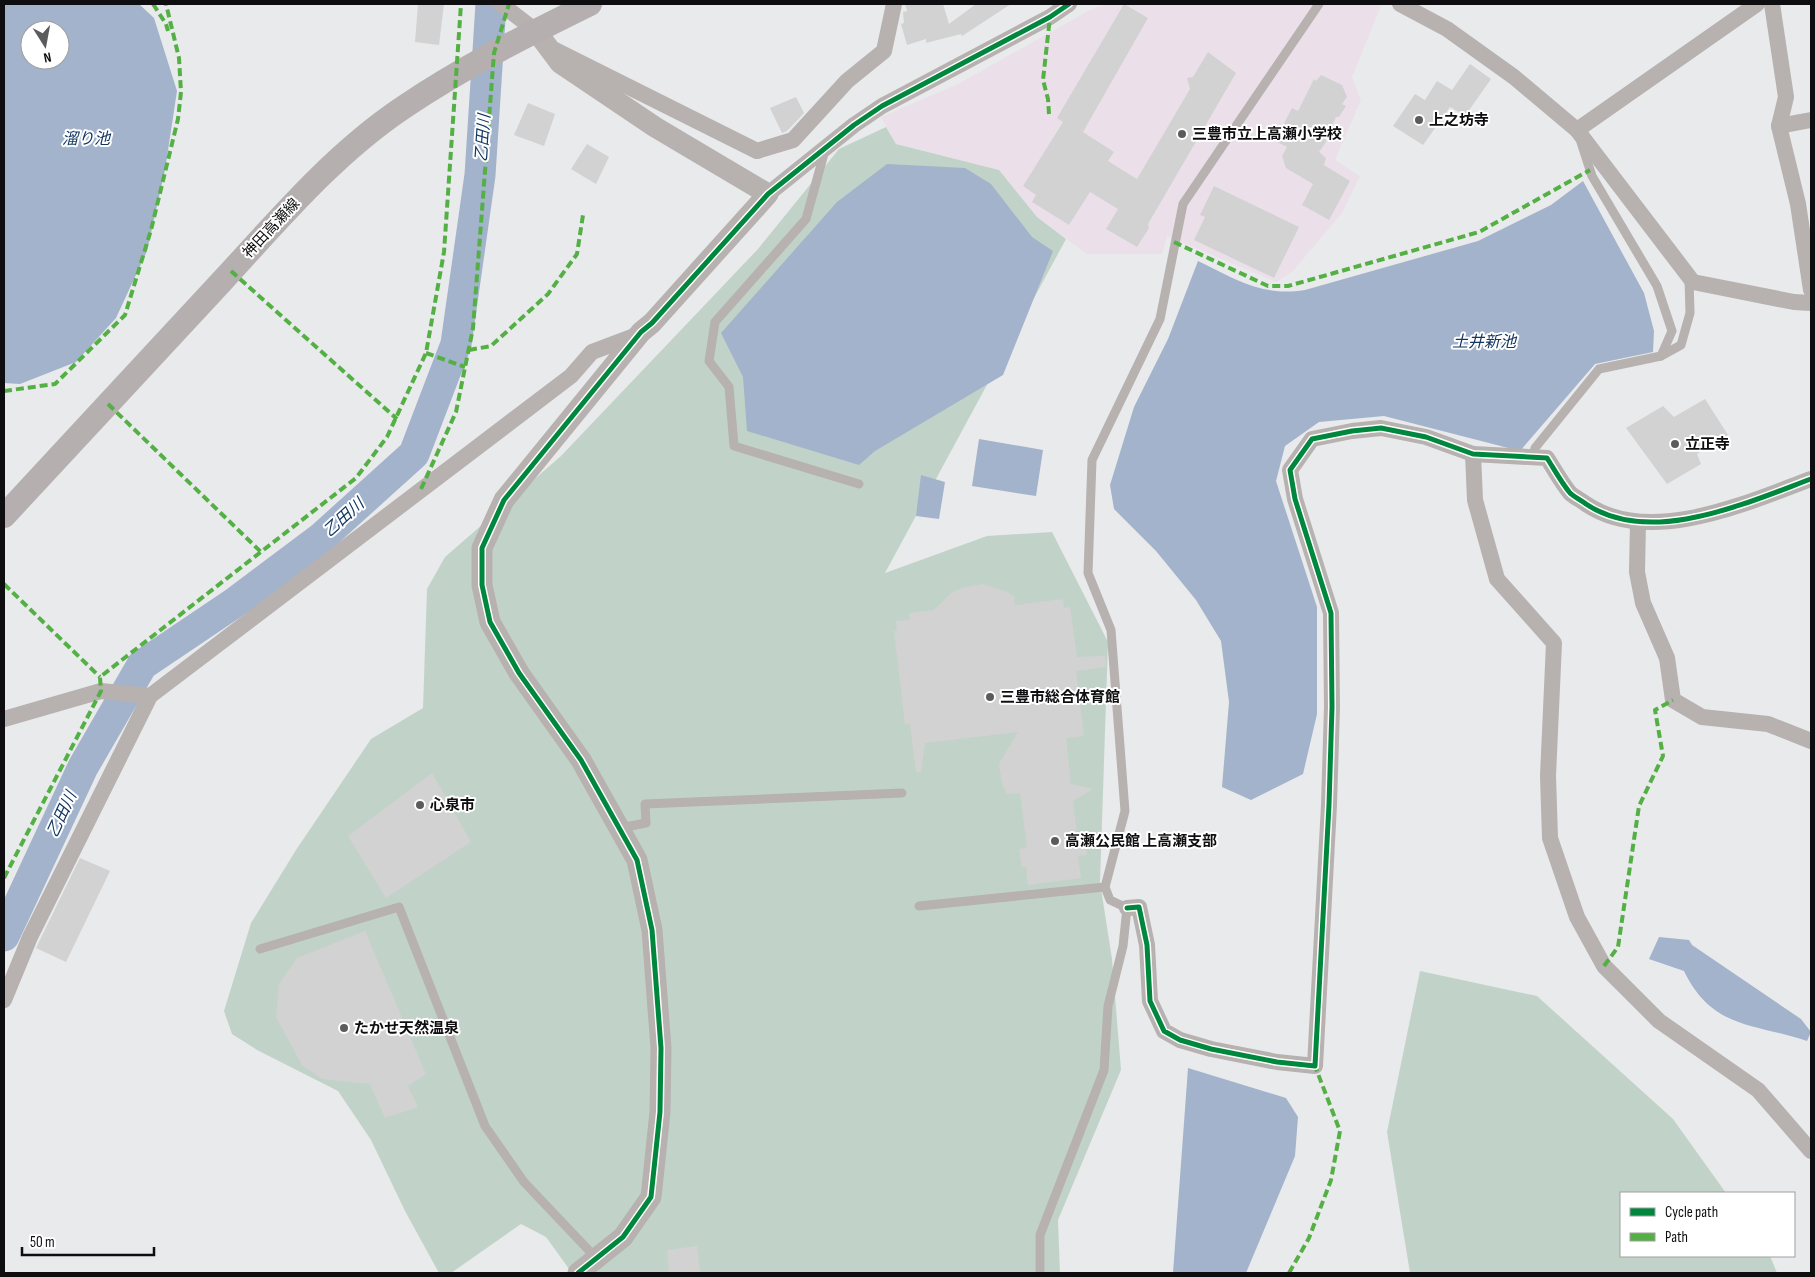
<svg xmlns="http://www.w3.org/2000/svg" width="1815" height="1277" viewBox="0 0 1815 1277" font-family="'Sofia Sans Condensed','Noto Sans JP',sans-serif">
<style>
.education{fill:#ebe0e9}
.green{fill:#c1d3c8}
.water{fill:#a2b3cb;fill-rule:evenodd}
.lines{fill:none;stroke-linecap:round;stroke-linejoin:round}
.river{stroke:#a2b3cb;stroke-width:31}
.building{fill:#d2d2d3}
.service{stroke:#b7b1b0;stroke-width:9}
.minor{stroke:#b7b1b0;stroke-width:16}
.tertiary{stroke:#b7b1b0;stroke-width:21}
.secondary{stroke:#b6afaf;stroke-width:24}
.quiet{stroke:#54b044;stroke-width:4;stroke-dasharray:8 4;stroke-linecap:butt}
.cycleway-casing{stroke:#fff;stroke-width:8}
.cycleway{stroke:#00873e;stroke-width:5}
.poi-dot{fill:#5b5b5d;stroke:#fff;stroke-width:2}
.labels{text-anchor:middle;stroke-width:4;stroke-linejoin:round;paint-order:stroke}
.poi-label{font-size:15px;font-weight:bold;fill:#0e0e10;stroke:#fff;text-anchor:start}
.street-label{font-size:15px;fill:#0e0e10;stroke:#fff}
.water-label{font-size:16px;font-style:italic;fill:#123661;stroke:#fff}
</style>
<rect width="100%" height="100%" fill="#e9eaec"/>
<polygon class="education" points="1106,4 1374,4 1381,6 1352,77 1361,100 1335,160 1360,176 1342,213 1292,272 1276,282 1167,236 1162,254 1087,254 1037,217 999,170 896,144 881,117 958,84 1090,10"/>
<g class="green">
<polygon points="886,127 896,144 999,170 1037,217 1066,239 885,573 987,536 1052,532 1108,642 1100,882 1112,959 1121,1070 1058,1220 1060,1273 572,1273 546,1237 521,1224 451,1273 439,1273 405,1211 371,1140 338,1091 257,1050 232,1034 224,1011 251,923 296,850 371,739 423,708 427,589 445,557 561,456 758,249 839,149"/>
<polygon points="1420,971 1537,996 1673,1119 1726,1193 1621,1193 1621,1256 1770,1256 1777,1273 1410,1273 1387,1132"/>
</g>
<g class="water">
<path d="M4,4H139L154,18L177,91L165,170L147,251L116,318L76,362L20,384L4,383ZM30,30H60V60H30Z"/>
<polygon points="887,164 965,168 991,184 1032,237 1053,251 1003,375 875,451 859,465 747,431 743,377 721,333 837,202"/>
<path d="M1583,181L1644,293L1654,331L1653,352L1595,364L1520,451L1384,416L1319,422L1285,446L1276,481L1317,607V714L1303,774L1251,800L1222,787L1229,702L1221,641L1196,600L1156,551L1114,509L1110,485L1134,407L1168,339L1198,261C1235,279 1262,297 1305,290L1478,241L1551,205Z"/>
<polygon points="979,439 1043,450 1036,496 972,486"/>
<polygon points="921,475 945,482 939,519 916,516"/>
<path d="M1659,937L1689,940L1692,945L1801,1019L1811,1032L1807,1041C1753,1023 1712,1029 1684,971L1649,959Z"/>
<polygon points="1188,1068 1286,1098 1298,1117 1295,1156 1246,1273 1173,1273"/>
</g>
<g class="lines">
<polyline class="river" points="4,936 83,767 142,665 237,601 321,538 414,454 456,344 480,175 491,4"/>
</g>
<g class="building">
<polygon points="418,4 444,4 439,45 415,42"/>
<polygon points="905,4 943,4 949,24 976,4 1011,4 962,36 961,34 926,43 926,39 907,45 901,24 904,23 903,12 907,11"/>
<polygon points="1124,4 1148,18 1083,132 1114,152 1108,161 1137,179 1190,89 1187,78 1193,77 1208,52 1236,73 1148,224 1149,228 1137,247 1106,229 1118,209 1090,192 1069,225 1032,202 1036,195 1023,186 1063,122 1057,118"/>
<polygon points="1470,64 1491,79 1465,116 1450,107 1423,145 1393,126 1415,94 1425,100 1437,81 1452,90"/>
<polygon points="1321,75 1342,85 1347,97 1342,104 1346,106 1339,117 1336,117 1332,126 1323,127 1326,142 1319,152 1326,158 1324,165 1350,181 1329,220 1302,205 1313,184 1286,168 1282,156 1287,147 1275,141 1292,108 1298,111 1314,79 1316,81"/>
<polygon points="796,97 804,113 787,131 782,133 770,108"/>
<polygon points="528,103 555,114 544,146 514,135"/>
<polygon points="587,144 609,157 596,184 571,169"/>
<polygon points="1214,186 1299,227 1274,278 1194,240 1205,217 1200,215"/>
<polygon points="1705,399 1728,435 1697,454 1701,464 1667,484 1626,428 1663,406 1674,417"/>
<polygon points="983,584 1007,592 1014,596 1015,605 1063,599 1064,608 1070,607 1077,657 1105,656 1106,667 1076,671 1084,736 1066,738 1071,784 1093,789 1073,801 1077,834 1084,833 1087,855 1078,856 1081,878 1028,885 1026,867 1022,867 1019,849 1027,848 1020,793 1007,794 1002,784 999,764 1018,732 925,743 921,772 916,772 910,724 905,724 894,631 897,631 896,621 910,620 909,613 934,610 952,592 962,588"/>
<polygon points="432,773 471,842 386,898 348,836"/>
<polygon points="80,858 110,871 66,962 36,948"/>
<polygon points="365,931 426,1074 408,1086 418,1107 385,1118 370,1084 322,1079 302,1065 276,1017 279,984 297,958"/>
<polygon points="697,1246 700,1273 669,1273 667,1250"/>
</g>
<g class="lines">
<g class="service">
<polyline points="825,150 806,219 715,322 709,361 729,387 734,446 859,484"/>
<polyline points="1661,356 1681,345 1690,313 1689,279"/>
<polyline points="1533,458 1535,448 1599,369 1661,356 1672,331 1657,286 1592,176 1581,142"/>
<polyline points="620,828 646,823 645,804 902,793"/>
<polyline points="919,906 1105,887"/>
<polyline points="260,949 399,907 485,1126 524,1182 596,1258"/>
<polyline points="1040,1273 1040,1235 1104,1070 1108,1006 1123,946 1127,908 1110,900 1105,887 1125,811 1111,630 1088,573 1092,460 1160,319 1183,204 1319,4"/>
</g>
<g class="minor">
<polyline points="501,4 536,31"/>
<polyline points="1400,4 1447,29 1514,77 1577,130 1693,282 1794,302 1811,303"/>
<polyline points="1772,4 1786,97 1779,126 1798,204 1811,290"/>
<polyline points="555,50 757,151 793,140 847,81 884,51 894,4"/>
<polyline points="1779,126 1811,120"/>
<polyline points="1577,130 1757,4"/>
<polyline points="768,194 854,125 882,106 1050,17 1069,4"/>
<polyline points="1473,454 1475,500 1497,579 1554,643 1548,776 1550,838 1577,917 1604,966 1659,1021 1758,1090 1811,1151"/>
<polyline points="1638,522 1637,572 1643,603 1667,658 1673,700 1702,717 1768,724 1811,741"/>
<polyline points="4,719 101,691 150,696"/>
<path d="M1127,908L1139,907L1147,945L1150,1001L1164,1031L1180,1040L1211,1049L1277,1062L1315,1066L1329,805L1332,707L1331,613L1295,499L1290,470L1312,439L1352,431L1381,428L1426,437L1473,454L1547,458C1554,469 1561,482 1570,493C1574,497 1581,500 1586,504C1650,547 1746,503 1811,479"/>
<polyline points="4,1000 30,937 150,696 571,376 592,352 637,335"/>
</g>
<polyline class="tertiary" points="536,31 560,63 655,127 768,194 652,323 641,332 504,500 482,548 482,585 490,622 519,673 581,760 637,860 652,930 661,1048 660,1112 651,1197 623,1237 578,1273"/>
<path class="secondary" d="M4,516C77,437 151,358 224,279C280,218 335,153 404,107C463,67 527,35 590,4"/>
<g class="quiet">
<polyline points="153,4 166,24 168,31"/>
<polyline points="1049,114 1048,99 1043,80 1050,17"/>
<polyline points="1174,242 1268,286 1288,286 1479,232 1590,170"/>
<polyline points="231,271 397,419"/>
<polyline points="469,350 491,346 548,294 577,254 583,215"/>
<polyline points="426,353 465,367"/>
<polyline points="4,391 55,384 125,315 151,230 178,119 181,92 179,58 166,4"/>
<polyline points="108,404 261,552"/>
<polyline points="421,489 456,412 473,328 494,53 509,4"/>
<polyline points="4,584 100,677"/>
<polyline points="4,878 101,691 100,677 356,478 387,437 426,353 444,252 461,4"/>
<polyline points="1604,966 1618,947 1639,806 1663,756 1655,710 1673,700"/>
<polyline points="1289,1273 1309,1238 1331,1180 1340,1131 1315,1066"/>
</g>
<g class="cycleway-casing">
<g id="cycleway">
<path d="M1127,908L1139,907L1147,945L1150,1001L1164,1031L1180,1040L1211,1049L1277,1062L1315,1066L1329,805L1332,707L1331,613L1295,499L1290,470L1312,439L1352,431L1381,428L1426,437L1473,454L1547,458C1554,469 1561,482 1570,493C1574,497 1581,500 1586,504C1650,547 1746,503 1811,479"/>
<polyline points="578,1273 623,1237 651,1197 660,1112 661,1048 652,930 637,860 581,760 519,673 490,622 482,585 482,548 504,500 641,332 652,323 768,194 854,125 882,106 1050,17 1069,4"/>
</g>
</g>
<use href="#cycleway" class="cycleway"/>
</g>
<g class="poi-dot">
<circle cx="1419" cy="120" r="5"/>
<circle cx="1182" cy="134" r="5"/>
<circle cx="1675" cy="444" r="5"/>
<circle cx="990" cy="697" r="5"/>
<circle cx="420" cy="805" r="5"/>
<circle cx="1055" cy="841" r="5"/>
<circle cx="344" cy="1028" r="5"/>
</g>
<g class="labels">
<g class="poi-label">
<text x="1429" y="125">上之坊寺</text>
<text x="1192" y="139">三豊市立上高瀬小学校</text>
<text x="1685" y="449">立正寺</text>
<text x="1000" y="702">三豊市総合体育館</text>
<text x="430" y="810">心泉市</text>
<text x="1065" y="846">高瀬公民館 上高瀬支部</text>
<text x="354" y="1033">たかせ天然温泉</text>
</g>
<g class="street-label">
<text transform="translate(271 228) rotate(-47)" y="5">神田高瀬線</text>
</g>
<g class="water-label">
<text x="86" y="144">溜り池</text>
<text transform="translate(482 138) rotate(-86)" y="6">乙田川</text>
<text x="1484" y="347">土井新池</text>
<text transform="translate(343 517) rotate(-42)" y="6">乙田川</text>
<text transform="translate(61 814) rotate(-65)" y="6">乙田川</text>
</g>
</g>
<rect width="1815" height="1277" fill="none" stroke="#0e0e10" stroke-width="10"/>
<rect x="1620" y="1192" width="175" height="65" fill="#ffffff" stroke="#9f9f9f"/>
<rect x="1630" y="1208" width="25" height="8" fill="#00873e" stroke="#9f9f9f"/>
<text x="1665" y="1217" font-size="15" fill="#0e0e10">Cycle path</text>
<rect x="1630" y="1233" width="25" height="8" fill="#54b044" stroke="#9f9f9f"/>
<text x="1665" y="1242" font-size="15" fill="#0e0e10">Path</text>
<g transform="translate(45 45) rotate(169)"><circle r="24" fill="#ffffff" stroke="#9f9f9f"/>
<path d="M0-4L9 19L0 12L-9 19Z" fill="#5b5b5d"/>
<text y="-8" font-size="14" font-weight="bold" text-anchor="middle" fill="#0e0e10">N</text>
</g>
<path d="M22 1247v8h132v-8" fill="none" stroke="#0e0e10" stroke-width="2.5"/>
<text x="30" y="1247" font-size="15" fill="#0e0e10" stroke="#ffffff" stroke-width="4" paint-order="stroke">50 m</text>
</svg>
